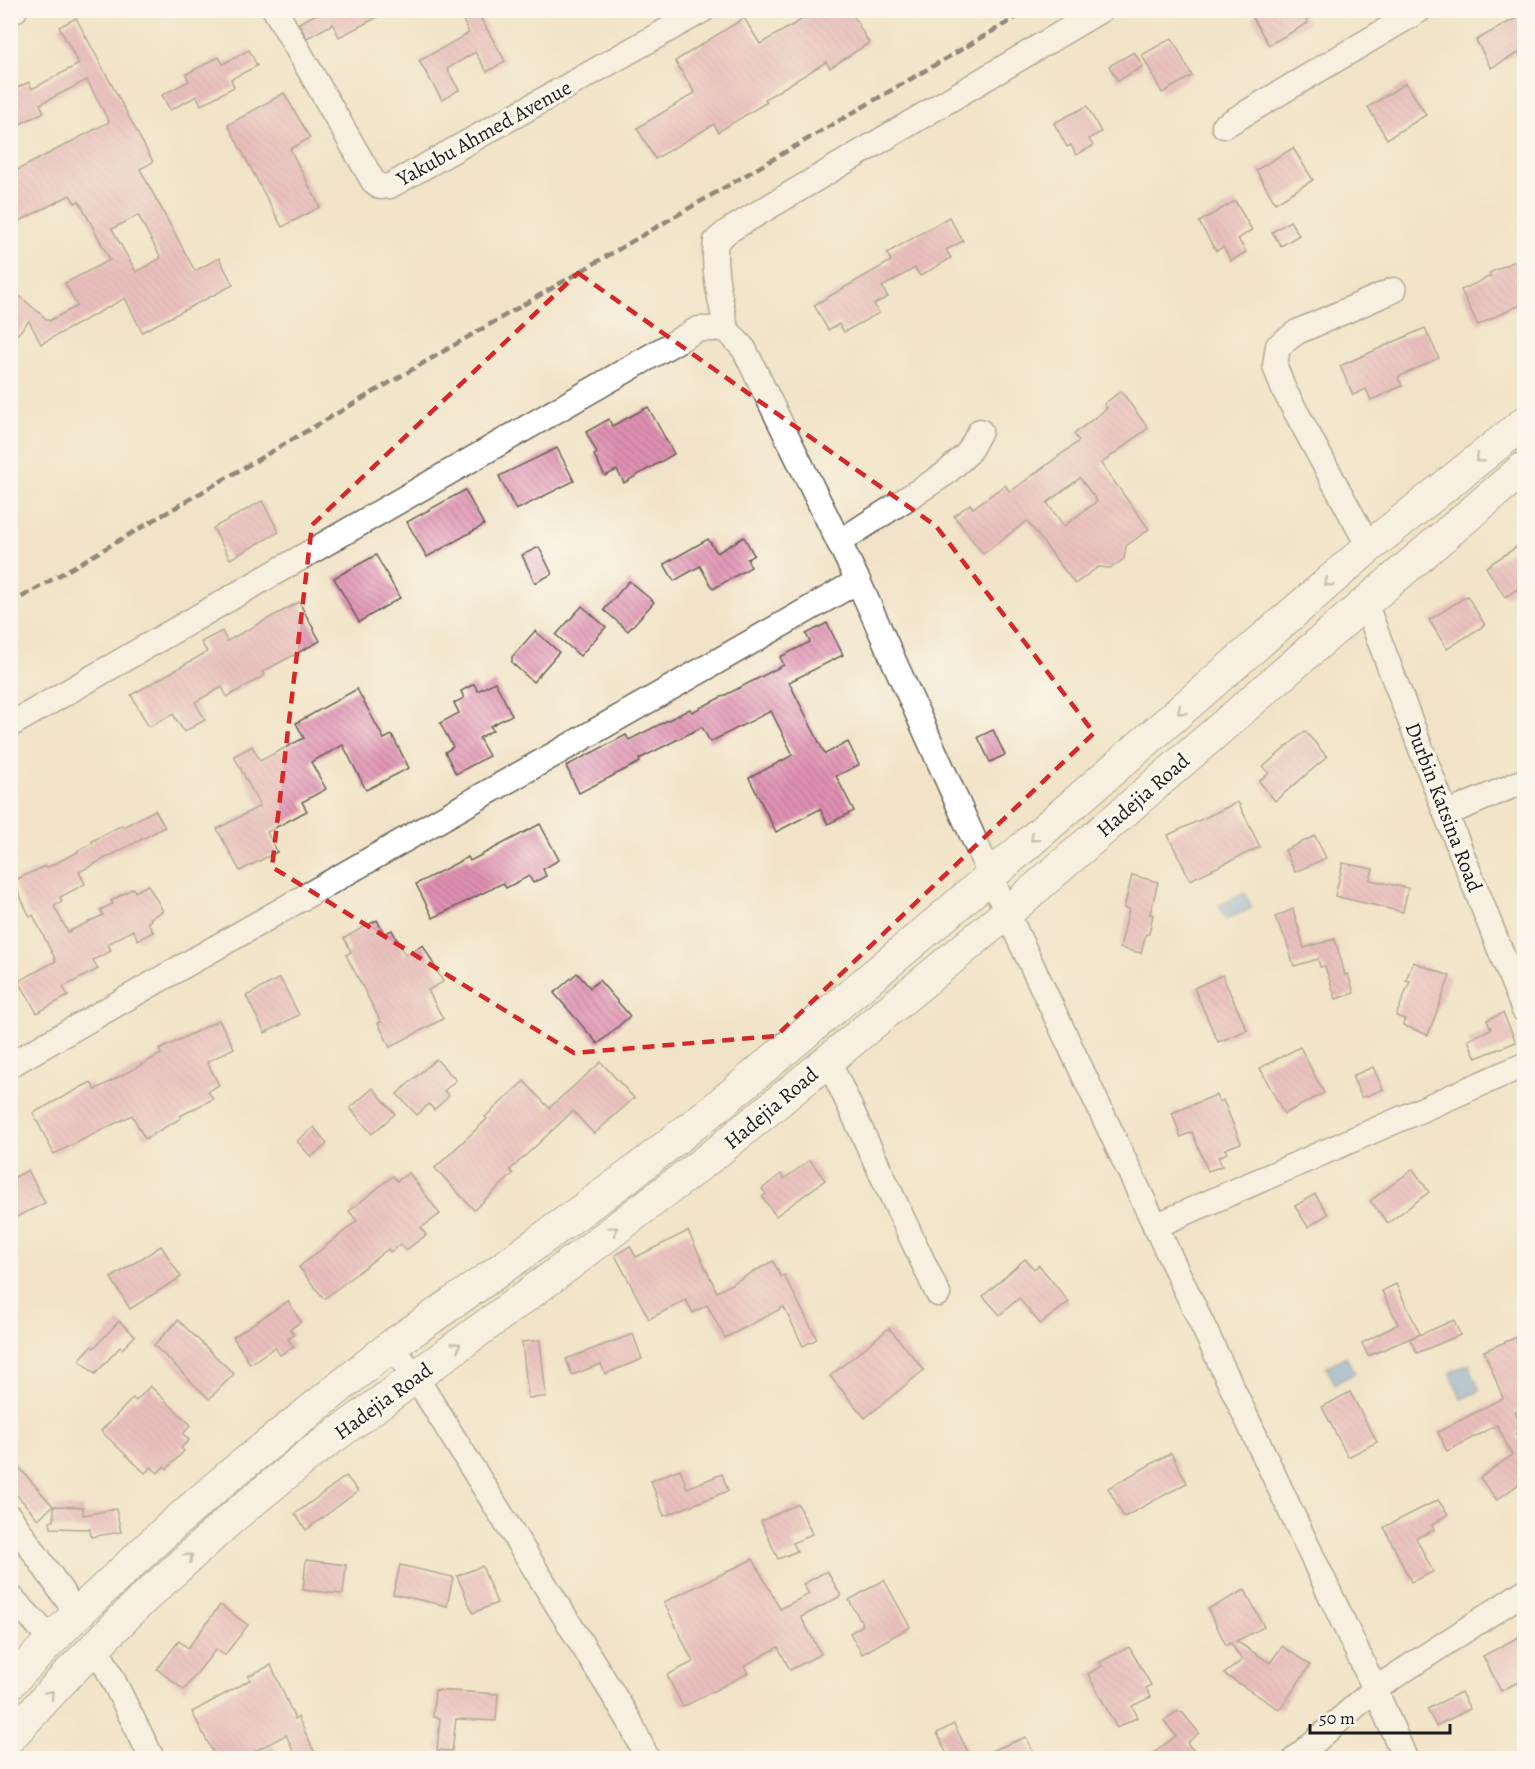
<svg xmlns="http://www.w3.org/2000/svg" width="1535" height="1769" viewBox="0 0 1535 1769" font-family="Alegreya,serif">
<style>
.water{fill:#6c9dd6;stroke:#445c79;stroke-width:1.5}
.building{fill:url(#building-back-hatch);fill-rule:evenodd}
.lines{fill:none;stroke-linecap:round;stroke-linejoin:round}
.minor-casing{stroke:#676258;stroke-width:27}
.major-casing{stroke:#676258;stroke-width:34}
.minor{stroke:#fff;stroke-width:24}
.major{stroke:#fff;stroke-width:32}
.rail{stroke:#1c1c1c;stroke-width:4.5;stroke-dasharray:9 4.5;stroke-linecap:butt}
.oneway{stroke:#999}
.marked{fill:none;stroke:#d62828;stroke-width:4.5;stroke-dasharray:12 8;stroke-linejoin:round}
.labels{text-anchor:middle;stroke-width:6;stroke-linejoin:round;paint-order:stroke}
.street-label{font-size:21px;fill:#1c1c1c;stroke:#fbf7ec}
</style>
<defs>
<pattern id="building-back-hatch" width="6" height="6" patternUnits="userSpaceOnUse" patternTransform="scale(1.5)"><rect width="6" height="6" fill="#e091b2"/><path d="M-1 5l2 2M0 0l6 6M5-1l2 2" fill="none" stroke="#b57690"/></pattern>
</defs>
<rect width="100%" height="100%" fill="#fbf7ec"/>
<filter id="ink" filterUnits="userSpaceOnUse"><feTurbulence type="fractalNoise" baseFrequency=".0167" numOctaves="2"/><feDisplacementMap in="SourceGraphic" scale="12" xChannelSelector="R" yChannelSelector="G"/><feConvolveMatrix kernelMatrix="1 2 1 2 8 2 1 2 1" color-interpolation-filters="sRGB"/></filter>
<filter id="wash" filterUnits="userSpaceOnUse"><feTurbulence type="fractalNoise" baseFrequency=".008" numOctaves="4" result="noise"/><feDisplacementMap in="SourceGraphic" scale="24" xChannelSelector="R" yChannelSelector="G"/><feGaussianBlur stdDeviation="1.35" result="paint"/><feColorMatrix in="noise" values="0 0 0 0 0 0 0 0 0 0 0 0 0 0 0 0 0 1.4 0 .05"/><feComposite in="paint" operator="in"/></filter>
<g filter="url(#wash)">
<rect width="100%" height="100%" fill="#f1e3c7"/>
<g class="water">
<polygon points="1245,893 1252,908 1226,920 1219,905"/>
<polygon points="1346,1356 1355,1373 1335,1384 1326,1367"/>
<polygon points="1469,1364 1480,1391 1461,1399 1450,1372"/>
<polygon points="272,1746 278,1756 273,1758 253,1758 252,1757"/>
</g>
<g id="blocks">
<g class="building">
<polygon points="324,10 391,10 339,37 333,24 307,38 299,23"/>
<polygon points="458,10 476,10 505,61 487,72 475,52 447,69 459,90 442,100 419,61 469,33"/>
<polygon points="818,10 850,10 869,43 830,68 826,62 765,99 767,102 718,132 714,124 655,159 637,128 695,93 675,61 744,18 760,44"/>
<polygon points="1263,10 1301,10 1308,23 1269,45 1252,17"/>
<polygon points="1520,16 1524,24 1524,50 1491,68 1476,40"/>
<path d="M76,18L153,162L140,169L195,271L219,258L233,285L142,332L125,298L41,344L29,321L10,343V288L49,321L77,306L65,283L110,260L79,201L75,203L70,195L10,226V174L109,122L87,80L40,104L44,112L10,129V91L29,82L32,89L79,64L59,27ZM138,215L161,258L136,272L112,229Z"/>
<polygon points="1172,38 1192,76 1162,93 1142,55"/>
<polygon points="249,50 257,66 231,79 234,87 201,105 197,96 170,110 162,95 189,81 186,74 219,57 223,64"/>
<polygon points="1134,52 1143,66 1118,81 1109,66"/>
<polygon points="1406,83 1426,115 1387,139 1368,107"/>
<polygon points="284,93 310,138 290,149 320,207 282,227 228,125"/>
<polygon points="1087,106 1101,132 1089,139 1093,146 1076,155 1071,145 1067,147 1054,123"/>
<polygon points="1293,148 1313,180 1275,203 1256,170"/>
<polygon points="1235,201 1252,230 1238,239 1246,252 1231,261 1223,247 1216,251 1199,222"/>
<polygon points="949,217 963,241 946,250 951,258 920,276 915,268 882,287 888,297 874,304 879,313 844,332 839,324 828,330 814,305 891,261 887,253"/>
<polygon points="1290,221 1299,235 1281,246 1272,232"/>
<polygon points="1517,260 1524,275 1524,303 1478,325 1461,290 1491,276 1489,273"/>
<polygon points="1425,328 1439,358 1398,377 1402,386 1371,400 1366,389 1353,395 1340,366"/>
<path d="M1121,391L1148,428L1101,464L1149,529L1126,546L1124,559L1111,568L1098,567L1075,584L1027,521L983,554L954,516L970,504L973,508L1005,485L1010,492L1079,441L1074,434L1107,408L1104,404ZM1080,478L1097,501L1064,526L1047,503Z"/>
<polygon points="648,407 674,454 624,483 617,470 605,476 594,455 597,453 586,432 609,419 612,426"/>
<polygon points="557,448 574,481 516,510 499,476"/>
<polygon points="465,490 484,525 427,557 407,522"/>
<polygon points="262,501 279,532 230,559 213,528"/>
<polygon points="744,537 754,555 747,559 751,567 713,589 700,566 674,581 664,564 708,539 717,553"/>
<polygon points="1524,542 1524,585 1505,597 1486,567"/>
<polygon points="539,547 552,574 535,583 522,555"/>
<polygon points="376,555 400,598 359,622 334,578"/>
<polygon points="629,581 654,602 628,631 604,610"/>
<polygon points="1467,596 1485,625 1447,649 1429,620"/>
<polygon points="299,602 320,641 262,672 265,675 227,697 222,687 195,702 205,720 184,732 173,714 149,727 131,695 207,652 201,642 222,631 227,641"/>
<polygon points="582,606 606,627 580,656 556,635"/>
<polygon points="827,623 843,655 789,682 825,754 848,742 859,765 836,776 854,811 828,824 820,809 776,832 749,778 793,755 771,711 710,742 702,727 639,759 640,762 579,793 566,766 626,735 629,740 690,709 692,712 784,665 780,657 810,642 806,634"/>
<polygon points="535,631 559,652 533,682 512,663 512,657"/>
<polygon points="495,682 512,715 490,726 493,730 479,738 489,756 456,774 445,752 453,747 440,723 459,713 454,703 464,698 461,691 474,684 478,691"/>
<polygon points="357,689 384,739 392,735 409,768 366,790 343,745 311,762 326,789 302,802 307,811 267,832 277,852 240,871 217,829 260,806 234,756 252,746 260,761 304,738 296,723"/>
<polygon points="993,730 1005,755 990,762 978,737"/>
<polygon points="1305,731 1327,757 1275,801 1259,781 1269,773 1263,767"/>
<polygon points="1238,802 1260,847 1190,880 1168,835"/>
<polygon points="155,810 165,827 79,872 85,884 60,897 62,902 54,906 68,932 103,915 100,910 113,904 111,901 133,888 135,892 148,885 163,911 150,918 151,920 148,922 153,932 138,940 133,930 108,944 111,951 93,960 98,969 63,987 68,996 37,1013 19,981 56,961 33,915 30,917 13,881 45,866 46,868 78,852 77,851 93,843 92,841 122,825 123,827"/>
<polygon points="540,824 559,860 543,869 546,876 533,883 529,876 506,888 503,883 433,918 416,884 468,857 470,861"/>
<polygon points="1315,836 1326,858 1295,872 1285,850"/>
<polygon points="1343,863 1373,869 1370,880 1408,888 1403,912 1335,896"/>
<polygon points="1132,875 1158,882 1150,914 1153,915 1149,934 1146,934 1141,953 1120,948 1129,909 1124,908"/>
<polygon points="1293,909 1304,948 1335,939 1345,975 1348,974 1354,993 1336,999 1325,966 1320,967 1318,959 1294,966 1286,940 1275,917"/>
<polygon points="377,920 384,934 392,930 405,955 423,945 443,982 428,990 443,1019 390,1047 378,1023 381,1022 346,955 351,952 344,938"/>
<polygon points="1413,962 1450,976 1428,1035 1403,1025 1405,1019 1396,1016 1410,981 1406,980"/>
<polygon points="577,973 590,988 599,980 630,1016 598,1044 554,993"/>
<polygon points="1222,975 1247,1030 1218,1042 1194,988"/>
<polygon points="280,978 299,1015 265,1033 246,996"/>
<polygon points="1503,1013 1516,1042 1476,1058 1468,1040 1491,1029 1487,1020"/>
<polygon points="219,1020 234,1048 207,1062 219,1085 208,1091 213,1099 180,1116 181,1118 145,1139 132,1115 54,1154 33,1113 91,1082 95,1090 161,1054 159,1050"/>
<polygon points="1300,1047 1324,1093 1284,1114 1260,1068"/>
<polygon points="436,1059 456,1080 444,1091 449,1096 434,1110 429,1104 417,1115 397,1094"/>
<polygon points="601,1062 634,1098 594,1134 573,1111 510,1170 513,1174 474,1210 435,1168 487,1119 485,1117 524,1081 549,1108"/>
<polygon points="1373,1067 1383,1089 1362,1098 1352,1076"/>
<polygon points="373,1088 395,1114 372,1134 350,1108"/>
<polygon points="1216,1095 1219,1102 1223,1100 1241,1143 1225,1149 1227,1153 1218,1157 1222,1166 1208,1171 1192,1132 1181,1137 1172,1113"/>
<polygon points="314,1127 327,1144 311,1157 297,1141"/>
<polygon points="810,1160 825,1180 776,1216 762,1197 766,1194 762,1189 781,1174 784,1179"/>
<polygon points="1413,1169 1429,1192 1388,1223 1370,1201"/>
<polygon points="28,1170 45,1203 10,1220 10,1180"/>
<polygon points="409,1173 440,1214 421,1228 426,1235 406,1250 401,1244 390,1252 388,1249 324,1299 299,1267 357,1221 349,1211 393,1176 397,1181"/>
<polygon points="1315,1194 1328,1214 1308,1227 1295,1206"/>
<polygon points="688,1231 717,1292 773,1261 781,1277 784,1275 817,1339 803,1346 784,1307 725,1338 707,1305 693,1313 686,1300 649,1319 615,1255 630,1246 636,1257"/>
<polygon points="161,1246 181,1277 130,1309 111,1278"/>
<polygon points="1025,1259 1034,1269 1039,1265 1069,1302 1040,1324 1019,1298 1000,1315 983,1296"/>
<polygon points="1396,1284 1420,1334 1368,1356 1362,1343 1398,1324 1382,1291"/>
<polygon points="288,1301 301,1322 290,1329 294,1335 288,1339 294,1347 280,1355 275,1347 250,1364 233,1337"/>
<polygon points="178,1320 234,1374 209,1399 154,1345"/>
<polygon points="1454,1320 1460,1335 1417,1353 1410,1339"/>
<polygon points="119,1321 135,1336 122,1349 120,1347 95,1374 79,1360 92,1346 94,1348"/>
<polygon points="889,1328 924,1370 865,1418 830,1376"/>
<polygon points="633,1334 642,1359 605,1374 601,1364 572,1375 566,1359"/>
<polygon points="1524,1334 1524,1407 1515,1412 1524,1429 1515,1434 1524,1446 1524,1480 1497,1500 1480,1478 1512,1455 1497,1425 1447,1451 1438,1432 1503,1398 1484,1351"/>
<polygon points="540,1340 546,1397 528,1398 522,1342"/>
<polygon points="150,1386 191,1425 183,1434 189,1440 181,1448 184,1451 167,1469 164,1466 158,1473 151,1467 145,1473 101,1431 133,1398 136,1401"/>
<polygon points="1350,1392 1377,1442 1348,1457 1322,1407"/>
<polygon points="1171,1453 1187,1483 1124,1517 1108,1488"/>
<polygon points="10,1457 53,1506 38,1519 10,1487"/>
<polygon points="680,1469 687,1488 722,1474 728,1491 664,1516 651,1481"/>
<polygon points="346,1476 358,1491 306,1530 295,1514"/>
<polygon points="1438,1500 1448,1514 1432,1525 1434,1530 1416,1538 1433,1572 1411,1582 1384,1527"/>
<polygon points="798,1504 812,1534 793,1543 797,1551 778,1559 761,1521"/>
<polygon points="54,1506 83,1507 83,1515 116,1509 121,1532 91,1537 90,1529 51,1528 50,1521 54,1521"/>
<polygon points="753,1559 780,1609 809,1594 803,1584 827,1571 841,1596 801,1617 821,1654 790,1670 778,1647 744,1666 748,1673 683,1707 667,1675 693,1662 664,1602"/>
<polygon points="306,1560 346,1565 343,1594 303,1590"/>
<polygon points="400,1565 453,1577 447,1606 393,1594"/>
<polygon points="482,1566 497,1603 473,1613 457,1576"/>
<polygon points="884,1580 910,1627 862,1654 850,1633 863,1625 849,1600"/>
<polygon points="1245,1590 1264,1627 1236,1641 1270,1663 1282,1646 1310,1665 1280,1710 1224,1674 1242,1660 1231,1643 1226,1645 1208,1609"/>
<polygon points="220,1605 248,1625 225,1655 216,1649 184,1690 157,1669 179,1641 188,1648"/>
<polygon points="1524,1634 1524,1679 1501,1691 1483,1656"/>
<polygon points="1129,1647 1151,1685 1146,1688 1151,1697 1132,1706 1138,1717 1117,1728 1088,1674 1102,1666 1100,1662"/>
<polygon points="271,1665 295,1719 298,1717 317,1758 297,1758 286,1735 241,1758 216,1758 192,1712 250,1680 248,1676"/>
<polygon points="435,1690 498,1694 496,1721 456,1719 452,1751 437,1750 440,1718 433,1717"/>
<polygon points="1461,1692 1470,1709 1436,1726 1427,1709"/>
<polygon points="1176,1712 1182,1712 1199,1733 1187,1743 1200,1758 1147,1758 1176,1736 1164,1721"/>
<polygon points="954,1724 971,1758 949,1758 937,1733"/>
<polygon points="1026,1737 1035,1758 974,1758"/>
</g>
</g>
</g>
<g filter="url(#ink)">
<use href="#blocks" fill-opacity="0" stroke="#676258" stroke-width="1.5"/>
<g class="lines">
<g class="minor-casing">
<g id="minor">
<polyline points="275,10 373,181 380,187 390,186 703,10"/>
<polyline points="10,13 15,10"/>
<polyline points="1224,126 1420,10"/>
<path d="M726,329C721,300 712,269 716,241L728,231L1101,10"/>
<polyline points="839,542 945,474 968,453 980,431"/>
<polyline points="1369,547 1283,388 1275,366 1278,346 1297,332 1394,290"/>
<polyline points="1365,603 1446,814 1524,1010"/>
<polyline points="10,725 698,329 726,329 744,349 858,581 1007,913 1375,1689 1405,1758"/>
<polyline points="1446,814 1524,781"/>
<polyline points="828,1060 938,1294"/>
<polyline points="10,1065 858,581"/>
<polyline points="1155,1226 1524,1065"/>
<polyline points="391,1346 415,1376 629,1720 647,1758"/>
<polyline points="10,1517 77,1614"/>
<polyline points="10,1596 52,1640"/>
<polyline points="96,1646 152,1758"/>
<polyline points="1296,1758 1375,1689 1524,1592"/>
</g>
</g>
<g class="major-casing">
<g id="major">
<polyline points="10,1683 77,1614 171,1526 230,1475 391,1346 497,1272 626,1178 719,1105 949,912 1369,547 1524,423"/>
<polyline points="10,1737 68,1674 142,1600 233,1517 310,1454 567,1266 717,1152 1007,913 1365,603 1524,468"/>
</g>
</g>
<use href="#minor" class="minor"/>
<use href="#major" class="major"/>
<polyline class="rail" points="10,604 1029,10"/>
</g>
<defs><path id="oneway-chevron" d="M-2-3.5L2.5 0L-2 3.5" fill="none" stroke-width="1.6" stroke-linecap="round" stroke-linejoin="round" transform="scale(1.5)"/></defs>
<g class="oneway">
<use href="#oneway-chevron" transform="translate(1479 459) rotate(141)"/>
<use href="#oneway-chevron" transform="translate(1328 583) rotate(139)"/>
<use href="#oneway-chevron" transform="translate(1181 711) rotate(139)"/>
<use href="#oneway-chevron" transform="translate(1034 838) rotate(139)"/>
<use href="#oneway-chevron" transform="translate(614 1230) rotate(-37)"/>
<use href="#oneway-chevron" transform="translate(457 1346) rotate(-36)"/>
<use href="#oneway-chevron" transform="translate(189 1557) rotate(-42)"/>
<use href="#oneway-chevron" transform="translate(50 1694) rotate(-47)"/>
</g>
</g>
<path d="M0 0H1535V1769H0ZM578,273L936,526L1094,733L776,1036L574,1053L272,867L312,525Z" fill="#f1e3c7" fill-opacity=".55" fill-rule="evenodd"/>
<path class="marked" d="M578,273L936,526L1094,733L776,1036L574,1053L272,867L312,525Z"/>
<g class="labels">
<g class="street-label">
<text transform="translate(484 133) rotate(-29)" y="7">Yakubu Ahmed Avenue</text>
<text transform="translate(1143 795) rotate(-41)" y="7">Hadejia Road</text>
<text transform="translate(1444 807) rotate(69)" y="7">Durbin Katsina Road</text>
<text transform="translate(771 1108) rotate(-40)" y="7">Hadejia Road</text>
<text transform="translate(383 1401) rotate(-36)" y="7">Hadejia Road</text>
</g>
</g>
<rect width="1535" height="1769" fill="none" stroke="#fbf7ec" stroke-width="36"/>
<path d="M1310 1724v9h140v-9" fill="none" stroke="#1c1c1c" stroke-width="3"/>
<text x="1319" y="1724" font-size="18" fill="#1c1c1c" stroke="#fbf7ec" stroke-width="4.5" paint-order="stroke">50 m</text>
</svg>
